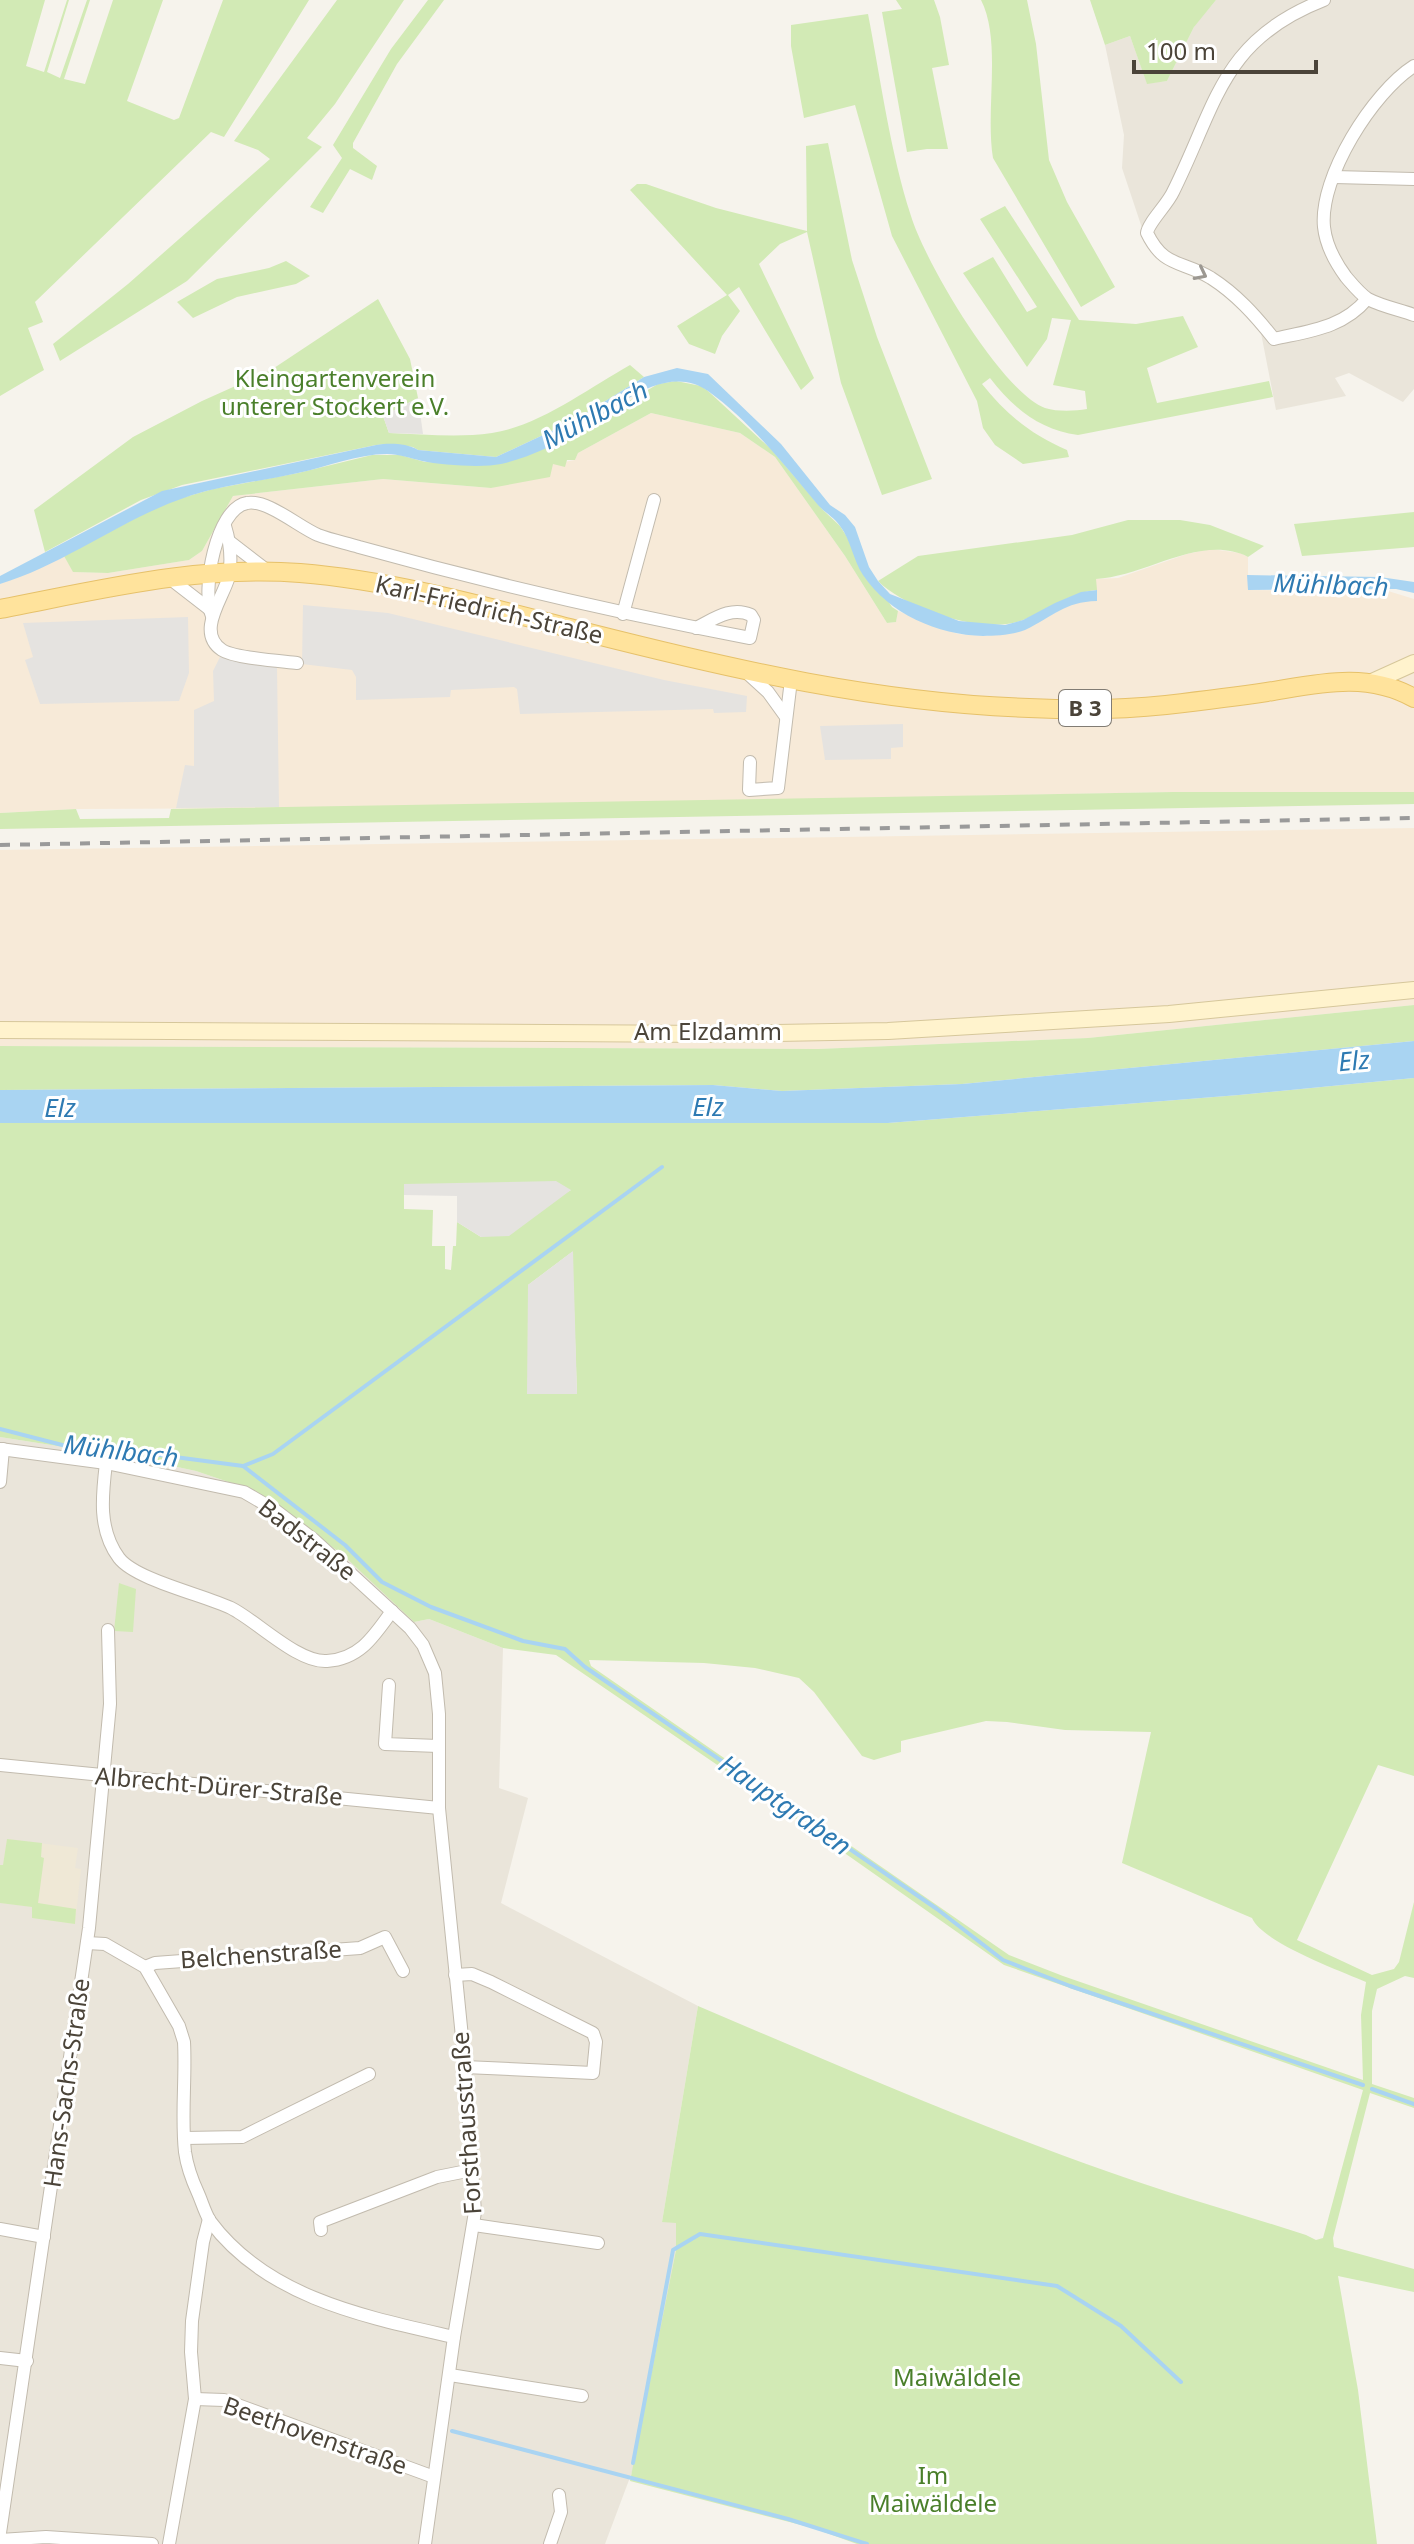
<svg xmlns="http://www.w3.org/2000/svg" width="1414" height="2544" viewBox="0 0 1414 2544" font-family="'Noto Sans',sans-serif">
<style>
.residential{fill:#eae5da}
.commercial{fill:#f7ead8}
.education{fill:#efe8d6}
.green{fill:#d2eab5;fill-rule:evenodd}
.parking{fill:#e5e3e0}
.water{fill:#a9d4f2}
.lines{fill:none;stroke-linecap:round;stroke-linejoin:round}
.stream{stroke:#a9d4f2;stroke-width:4}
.street-casing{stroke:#c2bbae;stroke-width:14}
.secondary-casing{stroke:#d6c79b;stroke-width:18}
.primary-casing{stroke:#e6c16a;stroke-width:20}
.street{stroke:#fff;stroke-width:12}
.secondary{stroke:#fff3cd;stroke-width:16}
.primary{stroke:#ffe39c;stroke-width:18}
.rail{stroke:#9a9a9a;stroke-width:4;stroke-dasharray:10 10;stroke-linecap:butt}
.oneway{stroke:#9c9892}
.labels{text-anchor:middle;stroke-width:6;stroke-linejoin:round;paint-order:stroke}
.shield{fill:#fff;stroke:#817c74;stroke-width:2}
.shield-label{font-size:22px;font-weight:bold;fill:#4b4439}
.park-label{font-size:24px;fill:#4a7f2a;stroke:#fff}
.street-label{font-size:24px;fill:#4b4439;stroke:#fff}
.water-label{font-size:26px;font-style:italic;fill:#2e7ab2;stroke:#fff}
</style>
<rect width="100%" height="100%" fill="#f6f3ec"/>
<g class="residential">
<polygon points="1216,0 1414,0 1414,389 1403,402 1349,373 1335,378 1346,396 1276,410 1260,328 1240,303 1192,274 1143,231 1122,168 1124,135 1105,45 1130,36 1147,83 1167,81 1195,25"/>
<polygon points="0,1437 140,1459 196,1471 252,1490 347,1558 414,1622 429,1619 503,1648 499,1788 528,1798 501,1903 698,2006 662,2222 676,2222 676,2250 635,2464 605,2544 0,2544"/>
</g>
<g class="commercial">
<polygon points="651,413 740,433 775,457 845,556 887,623 896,622 898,611 958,634 985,636 1022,631 1076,601 1097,600 1095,579 1118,578 1187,554 1211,549 1240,553 1248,557 1248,590 1388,591 1414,599 1414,792 1173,792 340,808 76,809 0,813 0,584 64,556 74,572 108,573 189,560 202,551 233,496 383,479 491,488 553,464 575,460 578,453"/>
<polygon points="1414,828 1414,1005 1088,1038 818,1049 0,1046 0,850"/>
</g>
<polygon class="education" points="7,1839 78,1848 75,1868 81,1869 75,1924 32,1918 32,1907 0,1903 0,1865 3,1865"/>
<g class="green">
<polygon points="0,0 45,0 26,66 44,72 67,0 69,0 47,72 60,78 87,0 90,0 64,79 85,84 113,0 163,0 127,101 174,120 179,118 223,0 309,0 224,137 211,132 35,302 43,322 28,328 44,370 0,396"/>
<polygon points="337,0 404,0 335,104 307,138 322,147 187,281 60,361 53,344 128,284 270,159 258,150 234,141"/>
<polygon points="428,0 444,0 397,64 353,143 353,148 377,166 372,180 350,169 323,213 310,207 342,158 333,145 391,49"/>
<polygon points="896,0 934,0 940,17 949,65 932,68 948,149 927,149 907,152 882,12 902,9"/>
<path d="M981,0H1027L1036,44L1049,160L1067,202L1115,287L1081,307L993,158C985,110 1002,41 981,0Z"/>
<polygon points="1090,0 1216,0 1194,27 1167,81 1147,84 1130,36 1105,45"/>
<path d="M868,14C881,81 890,151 911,216C925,262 1000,390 1045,408C1058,412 1075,411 1087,409L1085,391L1053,385L1071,320L1052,318L1047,339L1027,367L963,273L993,257L1027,312L1037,307L980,219L1005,206L1079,320L1136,324L1183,316L1198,347L1147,368L1157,403L1269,381L1273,397L1078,435C1040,430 1013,408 990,378L982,384C1006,414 1031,435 1067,450L1069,457L1023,464L995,445L983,428L977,401L892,236L855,105L804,118L791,46V25Z"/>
<polygon points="828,143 852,260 877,337 932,479 882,495 841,383 807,232 780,244 759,264 814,378 801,390 739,287 728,295 740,311 722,336 715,354 689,344 677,326 727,295 630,190 637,184 646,184 716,208 807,231 806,146"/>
<polygon points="286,261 310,276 296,284 237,297 193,318 177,302 217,279 269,268"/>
<path d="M378,299L410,359L418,398L383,416L389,433C423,434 457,438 492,433C539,426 589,388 630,365L644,377L575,420L496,457L418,450L413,447L389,444L376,445L182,485L141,500L45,552L34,510L133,437L202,401L271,370Z"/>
<polygon points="676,381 701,386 708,391 772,450 823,510 840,526 892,607 898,611 896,622 887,623 845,556 775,457 740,433 651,413 578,453 575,460 567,460 565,467 553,464 550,477 491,488 383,479 233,496 202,551 189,560 108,573 73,572 64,556 164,503 213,489 298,473 372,455 400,455 425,462 499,464 543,449 577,432 658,384"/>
<polygon points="1414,512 1414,547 1302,556 1294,524"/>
<path d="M1128,520H1180L1210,525L1264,546L1248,557C1201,533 1145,577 1096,579L1097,590C1071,592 1046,611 1023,620C984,636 906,609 878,581L918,556L1072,535Z"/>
<polygon points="1173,792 1414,792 1414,804 0,829 0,813 76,809 80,819 169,818 171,809"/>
<polygon points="1414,1005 1414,1041 962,1084 782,1091 713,1085 0,1090 0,1046 818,1049 1088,1038"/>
<path d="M1414,1078V1776L1378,1765L1297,1940L1372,1975L1394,1969L1399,1962L1414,1902V1978L1405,1976L1377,1989L1372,2011V2084L1414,2098V2108L1370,2093L1333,2238L1334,2247L1414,2269V2292L1338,2276L1358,2390L1377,2544H857L813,2528L630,2481L676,2250V2223L662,2222L698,2006C834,2064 970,2123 1109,2172C1174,2195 1241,2214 1306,2235L1316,2240L1323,2238L1363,2090L1004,1965L779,1807L556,1655L503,1648L429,1619L414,1622L342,1554L252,1490L196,1471L140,1459L0,1437V1123H888L1239,1095ZM404,1184L571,1190L481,1237L457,1222L456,1246H453L451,1270L445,1269V1246H432L433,1210L404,1209ZM572,1252L577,1394H528V1285ZM589,1660L704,1663L755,1668L799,1678L814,1692L862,1756L874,1760L901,1752V1741L986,1721L1007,1722L1065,1730L1151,1732L1122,1863L1252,1918C1263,1943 1339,1970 1366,1982L1361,2015L1363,2080L1063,1976L1009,1955L591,1666Z"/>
<polygon points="119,1583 136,1589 133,1632 114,1631"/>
<polygon points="7,1839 42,1843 41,1857 44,1858 38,1903 76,1909 75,1924 32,1918 32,1907 0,1903 0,1865 3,1865"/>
</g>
<g class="parking">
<polygon points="418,398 423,434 389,433 383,416"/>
<polygon points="303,605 388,613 664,680 747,696 746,712 714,713 713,709 520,714 517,689 514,687 451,690 450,697 356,700 356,677 352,670 302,664"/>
<polygon points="188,617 189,673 179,701 40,704 25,660 33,657 23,623"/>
<polygon points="220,657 277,667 279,807 176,808 185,765 194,766 194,710 214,701 213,671"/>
<polygon points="903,724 903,747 891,748 891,759 825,760 820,726"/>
<polygon points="556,1181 571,1190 509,1236 481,1237 457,1222 457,1196 404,1195 404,1184"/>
<polygon points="573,1251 577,1394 527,1394 528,1285"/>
</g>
<g class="water">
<path d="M677,368L708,374L781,444L830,505L845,515L855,527L869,567L878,581L890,594L959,621L1005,625L1023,620L1055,603L1081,592L1097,590V601C1064,602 1054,616 1025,630C1013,635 996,636 983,636C938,635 889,614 863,575C853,560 851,540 840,526C834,517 825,513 818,505C784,465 751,422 708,391C666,361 614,409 578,431C556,445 527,458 501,464C482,468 441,465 422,461C410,458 399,454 387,454C357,454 327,467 298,473C271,479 242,483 215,489C137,506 75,561 0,584V576L162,491L376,445C389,443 406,443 418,450L496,457L575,420L644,377Z"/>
<polygon points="1247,575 1380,577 1414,582 1414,593 1396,589 1248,590"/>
<polygon points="1414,1041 1414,1078 1239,1095 888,1123 0,1123 0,1090 713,1085 782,1091 962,1084"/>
</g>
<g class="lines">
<g class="stream">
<polyline points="0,1429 70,1447 137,1452 243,1466 345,1545 382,1582 431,1607 523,1641 565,1649 585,1667 937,1909 1003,1960 1070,1986 1363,2085"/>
<polyline points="243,1466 273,1454 662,1167"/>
<polyline points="1372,2089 1414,2104"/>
<polyline points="452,2431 788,2519 867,2544"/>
<polyline points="633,2463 673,2250 700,2234 1057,2286 1121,2326 1181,2382"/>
</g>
<g class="street-casing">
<g id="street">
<path d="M1324,0C1221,40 1217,104 1173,192C1167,205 1148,223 1147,233C1164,268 1181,260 1211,278C1236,294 1255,315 1274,339C1309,331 1343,328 1367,299"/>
<path d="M1414,66C1373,92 1319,177 1324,227C1326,246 1335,262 1346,277C1352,284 1360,294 1368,299C1381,306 1400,310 1414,315"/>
<polyline points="1334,177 1414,179"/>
<path d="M225,526C230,542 232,559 229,576C224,597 195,632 222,650C234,658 280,661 297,663"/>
<polyline points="230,542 269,572"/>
<polyline points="168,577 208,608"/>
<polyline points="623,614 654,500"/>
<path d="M212,616C201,591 216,508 247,503C267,499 299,527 318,535C331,540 346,543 359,547C488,583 618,613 750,638L754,620L751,615C731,606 714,619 696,628"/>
<polyline points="745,671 768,692 786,717"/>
<polyline points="750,762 749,790 778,788 791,680"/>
<polyline points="0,1449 106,1463 244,1492 275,1510 313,1539 410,1628 423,1645 435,1673 439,1714 439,1808 465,2067 475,2212 454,2337 425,2544"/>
<path d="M106,1463C102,1496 98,1530 119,1558C136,1580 204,1595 231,1608C257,1621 298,1663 327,1661C360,1659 374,1636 392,1611"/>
<polyline points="0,1482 3,1449"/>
<polyline points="389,1685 385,1744 438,1746"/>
<polyline points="0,1765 439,1808"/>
<path d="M87,1943L105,1944L145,1967L179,2026L184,2042C186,2078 181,2116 185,2152C187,2166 192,2180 198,2193C202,2202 205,2213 210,2221C267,2298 366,2317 454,2337"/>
<polyline points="145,1967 155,1963 360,1948 385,1937 403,1971"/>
<polyline points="455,1975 472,1974 491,1982 593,2033 596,2042 593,2073 465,2067"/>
<polyline points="185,2138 242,2137 369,2074"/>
<polyline points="474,2225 598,2243"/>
<polyline points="0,2229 44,2237"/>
<polyline points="321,2230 320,2222 325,2220 437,2177 472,2170"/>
<polyline points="0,2358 27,2361"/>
<polyline points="450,2375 582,2396"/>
<polyline points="195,2399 224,2400 434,2477"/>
<polyline points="0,2533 89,1928 110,1704 108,1630"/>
<polyline points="0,2540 46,2537 152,2544"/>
<polyline points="169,2544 195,2399 191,2352 192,2321 203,2242 209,2219"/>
<polyline points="550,2544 561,2512 559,2495"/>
</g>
</g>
<g class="secondary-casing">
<g id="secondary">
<polyline points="1372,682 1414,663"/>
<polyline points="0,1030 716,1034 888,1031 1169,1014 1414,990"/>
</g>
</g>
<g class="primary-casing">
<path id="primary" d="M0,609C99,590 198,565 300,573C398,581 494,609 589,633C735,670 879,703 1029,708C1075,710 1121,710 1166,705C1200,701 1233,697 1267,692C1317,684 1366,671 1414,698"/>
</g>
<use href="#street" class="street"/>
<use href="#secondary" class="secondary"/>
<use href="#primary" class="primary"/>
<polyline class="rail" points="0,845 1414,818"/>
</g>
<defs><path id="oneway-chevron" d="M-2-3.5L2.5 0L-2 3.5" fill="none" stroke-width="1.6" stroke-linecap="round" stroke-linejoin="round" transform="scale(2)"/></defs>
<use class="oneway" href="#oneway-chevron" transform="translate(1201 274) rotate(27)"/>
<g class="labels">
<rect class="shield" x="1059" y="690" width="52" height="36" rx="6"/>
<g class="shield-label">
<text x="1085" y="716">B 3</text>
</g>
<g class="park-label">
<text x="335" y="387">Kleingartenverein<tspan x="335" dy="28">unterer Stockert e.V.</tspan></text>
<text x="957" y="2386">Maiwäldele</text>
<text x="933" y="2484">Im<tspan x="933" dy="28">Maiwäldele</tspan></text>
</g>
<g class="street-label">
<text transform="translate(489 610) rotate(13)" y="8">Karl-Friedrich-Straße</text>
<text x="708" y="1040">Am Elzdamm</text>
<text transform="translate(307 1540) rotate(38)" y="8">Badstraße</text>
<text transform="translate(219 1787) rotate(5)" y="8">Albrecht-Dürer-Straße</text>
<text transform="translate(261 1955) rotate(-4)" y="8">Belchenstraße</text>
<text transform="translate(67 2083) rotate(-82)" y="8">Hans-Sachs-Straße</text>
<text transform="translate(467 2123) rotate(-94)" y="8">Forsthausstraße</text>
<text transform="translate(315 2436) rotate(19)" y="8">Beethovenstraße</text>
</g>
<g class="water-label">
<text transform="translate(595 415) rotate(-28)" y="9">Mühlbach</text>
<text transform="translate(1331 585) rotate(2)" y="9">Mühlbach</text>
<text transform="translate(1354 1061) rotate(-5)" y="9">Elz</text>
<text x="708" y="1116">Elz</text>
<text x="60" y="1117">Elz</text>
<text transform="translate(121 1451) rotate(7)" y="9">Mühlbach</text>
<text transform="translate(785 1805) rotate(35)" y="9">Hauptgraben</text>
</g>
</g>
<path d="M1134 60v12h182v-12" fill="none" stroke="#4b4439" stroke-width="4"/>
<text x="1146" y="60" font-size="24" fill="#4b4439" stroke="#ffffff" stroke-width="6" paint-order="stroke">100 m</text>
</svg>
